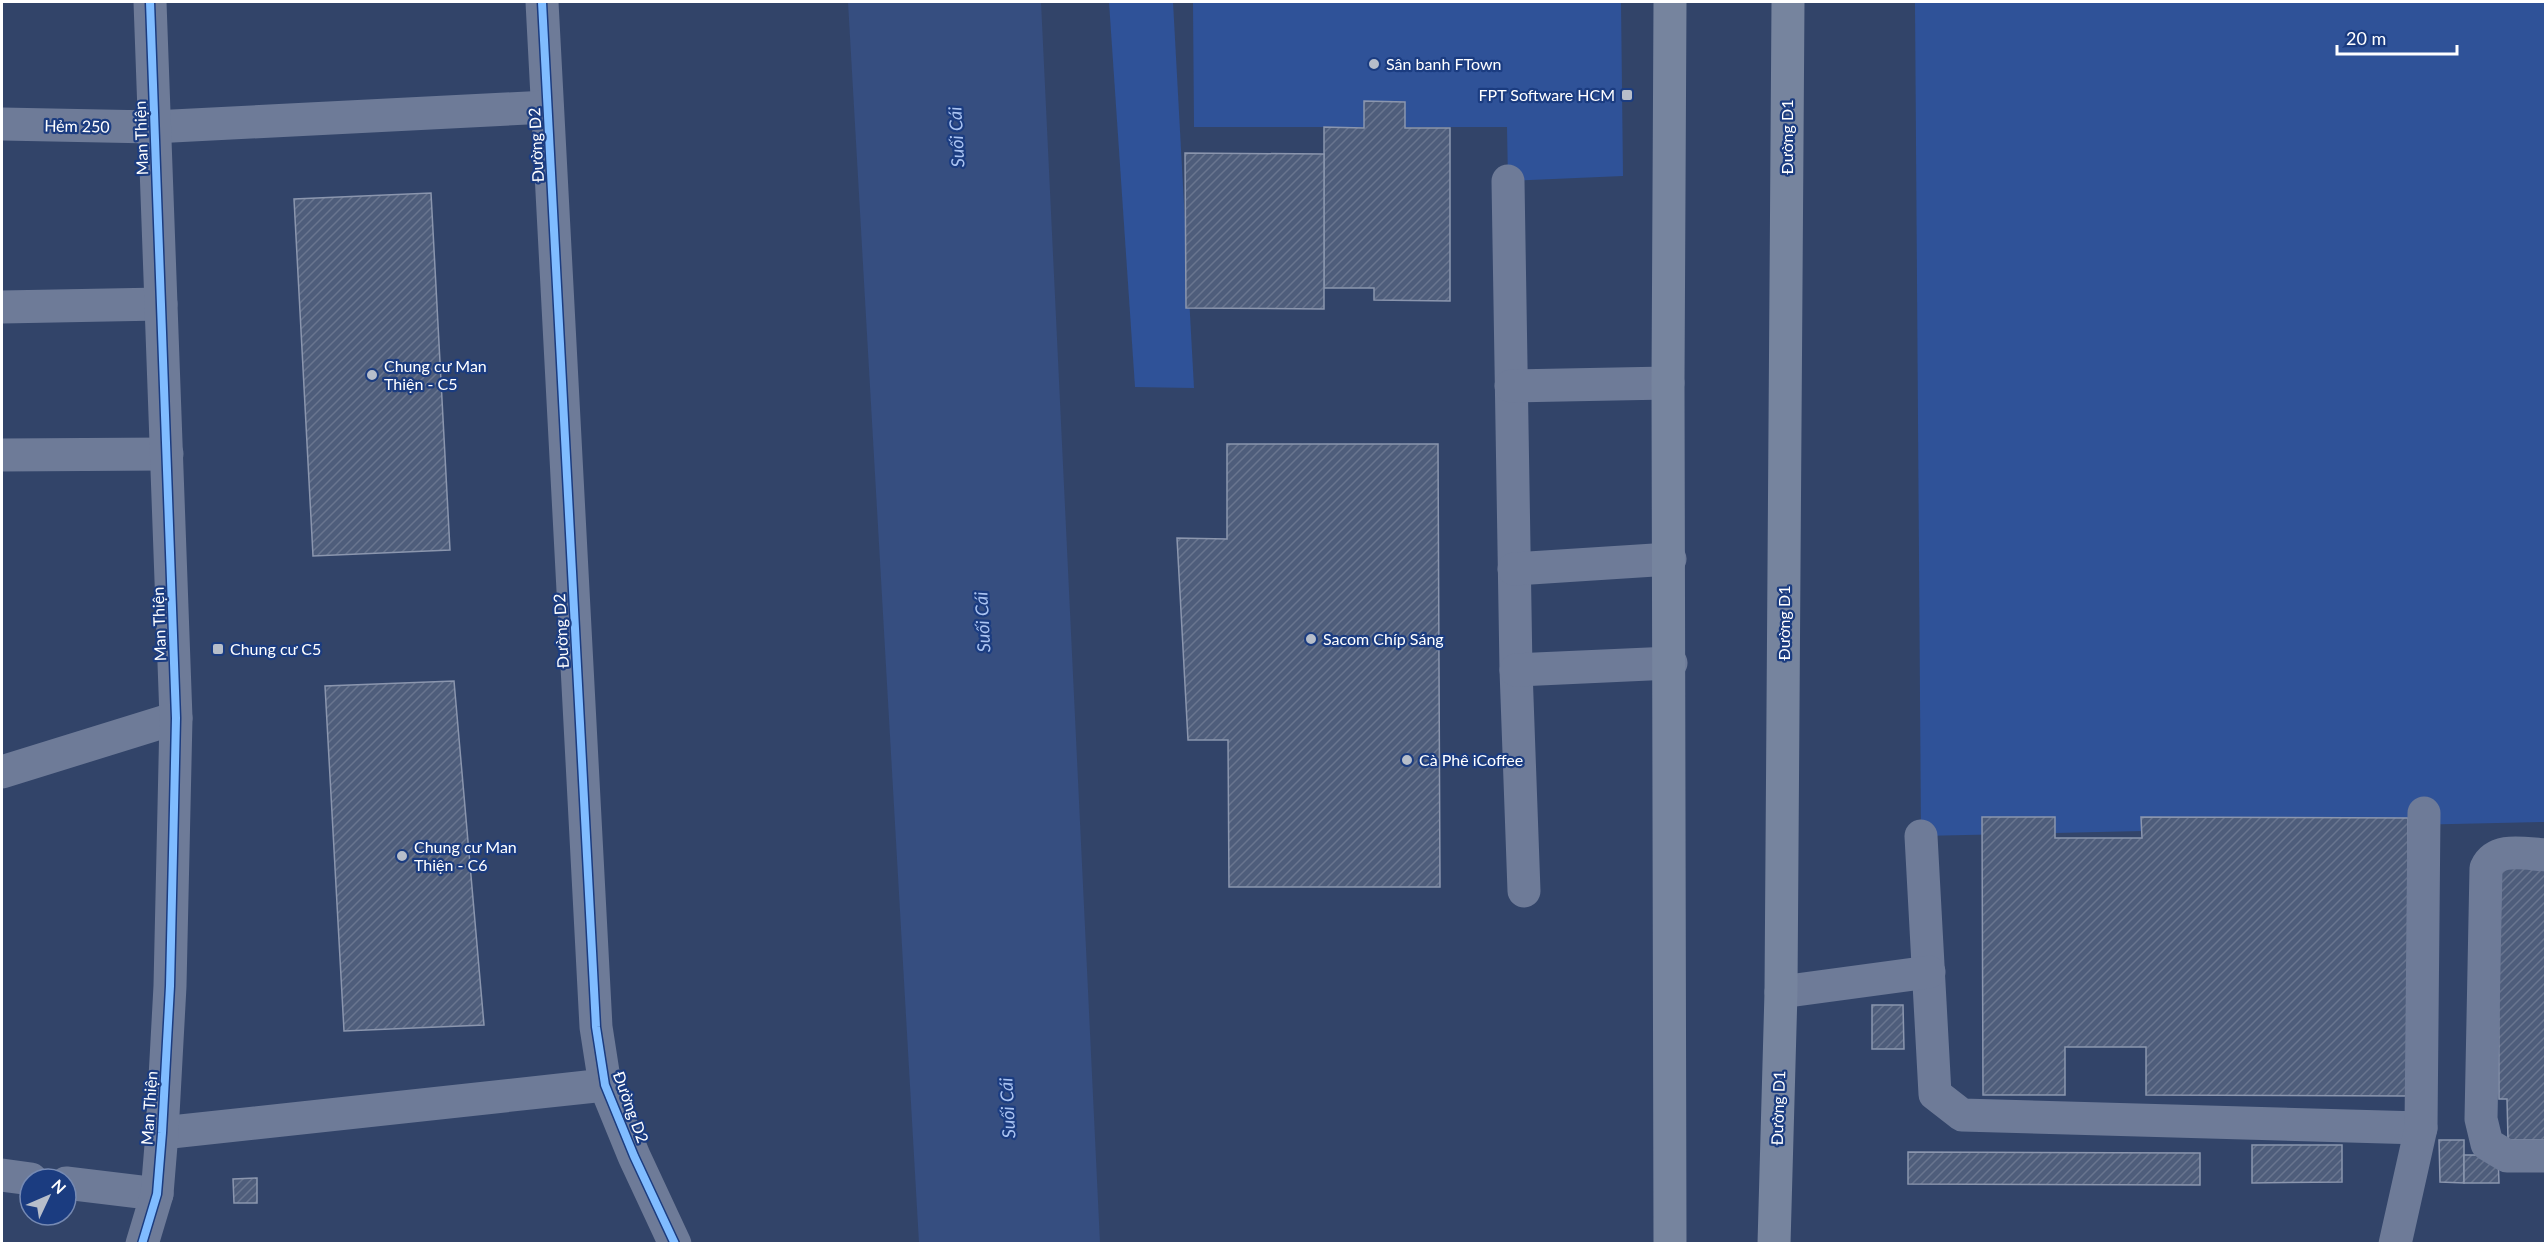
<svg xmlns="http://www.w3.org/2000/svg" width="2547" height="1245" viewBox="0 0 2547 1245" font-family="Lato,sans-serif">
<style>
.grass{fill:#2f5298}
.water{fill:#364e80}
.building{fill:url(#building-hatch);stroke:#8b96ae;stroke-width:1.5}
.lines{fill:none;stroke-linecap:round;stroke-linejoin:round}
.minor{stroke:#6e7b98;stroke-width:33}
.major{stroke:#76849e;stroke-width:33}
.cycleway-casing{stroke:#1b3c80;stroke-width:11}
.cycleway{stroke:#80bcff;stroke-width:8}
.poi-dot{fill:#b7beca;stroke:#1b3c80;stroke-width:2}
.labels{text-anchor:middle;stroke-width:4.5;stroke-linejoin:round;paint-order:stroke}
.poi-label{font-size:16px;fill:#fff;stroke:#1b3c80;text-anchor:start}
.street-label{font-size:16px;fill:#fff;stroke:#1b3c80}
.water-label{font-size:18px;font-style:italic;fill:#aac3f1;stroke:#1b3c80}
</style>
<defs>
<pattern id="building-hatch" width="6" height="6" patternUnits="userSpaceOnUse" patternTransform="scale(1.5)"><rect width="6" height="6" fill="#4e5d7b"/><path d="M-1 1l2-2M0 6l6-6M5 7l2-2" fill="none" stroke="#69758f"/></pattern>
</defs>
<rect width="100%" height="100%" fill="#324469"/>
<g class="grass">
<polygon points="1109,2 1173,2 1194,388 1135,387"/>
<polygon points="1193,2 1621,2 1623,176 1508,181 1507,127 1194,127"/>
<polygon points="1915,2 2545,2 2545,822 1921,836"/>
</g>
<polygon class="water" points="848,2 1041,2 1100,1243 919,1243"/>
<g class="building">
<polygon points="1364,101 1405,102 1405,128 1450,128 1450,301 1374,300 1374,288 1324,288 1324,127 1364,128"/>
<polygon points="1185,153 1324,154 1324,309 1186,308"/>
<polygon points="431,193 450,550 313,556 294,199"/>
<polygon points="1227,444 1438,444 1440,887 1229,887 1228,740 1188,740 1177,538 1227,539"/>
<polygon points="454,681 484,1025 344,1031 325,686"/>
<polygon points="1982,817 2055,817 2055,838 2142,838 2141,817 2408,818 2409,1096 2146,1095 2146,1047 2065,1047 2065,1095 1983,1095"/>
<polygon points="2498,864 2546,864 2546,1140 2508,1140 2507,1099 2499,1099"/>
<polygon points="1872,1005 1903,1005 1904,1049 1872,1049"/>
<polygon points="2439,1140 2464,1140 2464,1183 2440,1182"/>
<polygon points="2252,1145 2342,1145 2342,1182 2252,1183"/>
<polygon points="1908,1152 2200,1153 2200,1185 1908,1184"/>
<polygon points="2464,1155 2498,1155 2499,1183 2464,1183"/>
<polygon points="257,1178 257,1203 234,1203 233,1179"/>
</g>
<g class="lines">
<g class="minor">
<polyline points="542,2 596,1027 605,1085 634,1156 675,1244"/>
<polyline points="2,124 153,127 547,107"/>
<polyline points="1508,181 1516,670 1524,891"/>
<polyline points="2,307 161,304"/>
<polyline points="1511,386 1668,383"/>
<polyline points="2,455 167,454"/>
<polyline points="1514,569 1670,559"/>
<polyline points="1516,670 1671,663"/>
<polyline points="2,772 176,718"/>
<polyline points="1921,836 1935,1094 1962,1115 2421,1128"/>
<path d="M2546,855C2525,854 2496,846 2486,868L2481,1119L2487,1144L2507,1156H2546"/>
<polyline points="1781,992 1929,972"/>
<polyline points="162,1133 605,1085"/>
<polyline points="2,1175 31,1179"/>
<polyline points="66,1183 157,1194"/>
<polyline points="142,1244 157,1194 162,1133 170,986 176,718 150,2"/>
<polyline points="2395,1244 2421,1128 2424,813"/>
</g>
<g class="major">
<polyline points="1670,1244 1668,383 1670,2"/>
<polyline points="1774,1244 1781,992 1788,2"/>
</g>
<g class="cycleway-casing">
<g id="cycleway">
<polyline points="542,2 596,1027 605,1085 634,1156 675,1244"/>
<polyline points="142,1244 157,1194 162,1133 170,986 176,718 150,2"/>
</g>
</g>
<use href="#cycleway" class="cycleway"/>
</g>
<g class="poi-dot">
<circle cx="1374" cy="64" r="6"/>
<rect x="1621" y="89" width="12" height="12" rx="3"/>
<circle cx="372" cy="375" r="6"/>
<circle cx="1311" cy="639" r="6"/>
<rect x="212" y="643" width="12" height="12" rx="3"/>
<circle cx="1407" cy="760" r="6"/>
<circle cx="402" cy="856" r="6"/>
</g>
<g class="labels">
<g class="poi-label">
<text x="1386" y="70">Sân banh FTown</text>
<text x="1615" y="101" text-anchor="end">FPT Software HCM</text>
<text x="384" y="372">Chung cư Man<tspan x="384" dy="18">Thiện - C5</tspan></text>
<text x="1323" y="645">Sacom Chíp Sáng</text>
<text x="230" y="655">Chung cư C5</text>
<text x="1419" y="766">Cà Phê iCoffee</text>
<text x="414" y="853">Chung cư Man<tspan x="414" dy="18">Thiện - C6</tspan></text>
</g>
<g class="street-label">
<text transform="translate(77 126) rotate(1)" y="6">Hẻm 250</text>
<text transform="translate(1787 137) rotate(-90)" y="6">Đường D1</text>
<text transform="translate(141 138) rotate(-92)" y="6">Man Thiện</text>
<text transform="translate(536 145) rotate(-93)" y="6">Đường D2</text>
<text transform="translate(1784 623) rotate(-90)" y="6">Đường D1</text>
<text transform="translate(159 624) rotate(-92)" y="6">Man Thiện</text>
<text transform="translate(561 631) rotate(-93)" y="6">Đường D2</text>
<text transform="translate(631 1107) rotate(70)" y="6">Đường D2</text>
<text transform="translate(149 1108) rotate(-86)" y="6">Man Thiện</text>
<text transform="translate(1778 1108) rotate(-88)" y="6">Đường D1</text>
</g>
<g class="water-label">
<text transform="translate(957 137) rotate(-93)" y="6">Suối Cái</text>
<text transform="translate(983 622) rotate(-93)" y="6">Suối Cái</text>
<text transform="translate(1008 1108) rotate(-93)" y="6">Suối Cái</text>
</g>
</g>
<rect width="2547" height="1245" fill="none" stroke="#ffffff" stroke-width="6"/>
<g transform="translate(48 1197) rotate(46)"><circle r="28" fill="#1b3c80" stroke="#768ab3" stroke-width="1.5"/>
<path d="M0-4.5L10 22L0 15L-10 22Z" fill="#b7beca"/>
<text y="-9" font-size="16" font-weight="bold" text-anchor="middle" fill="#ffffff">N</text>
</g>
<path d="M2337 45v9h120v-9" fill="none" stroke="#ffffff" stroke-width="3"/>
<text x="2346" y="45" font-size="18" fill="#ffffff" stroke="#1b3c80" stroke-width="4.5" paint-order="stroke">20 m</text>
</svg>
